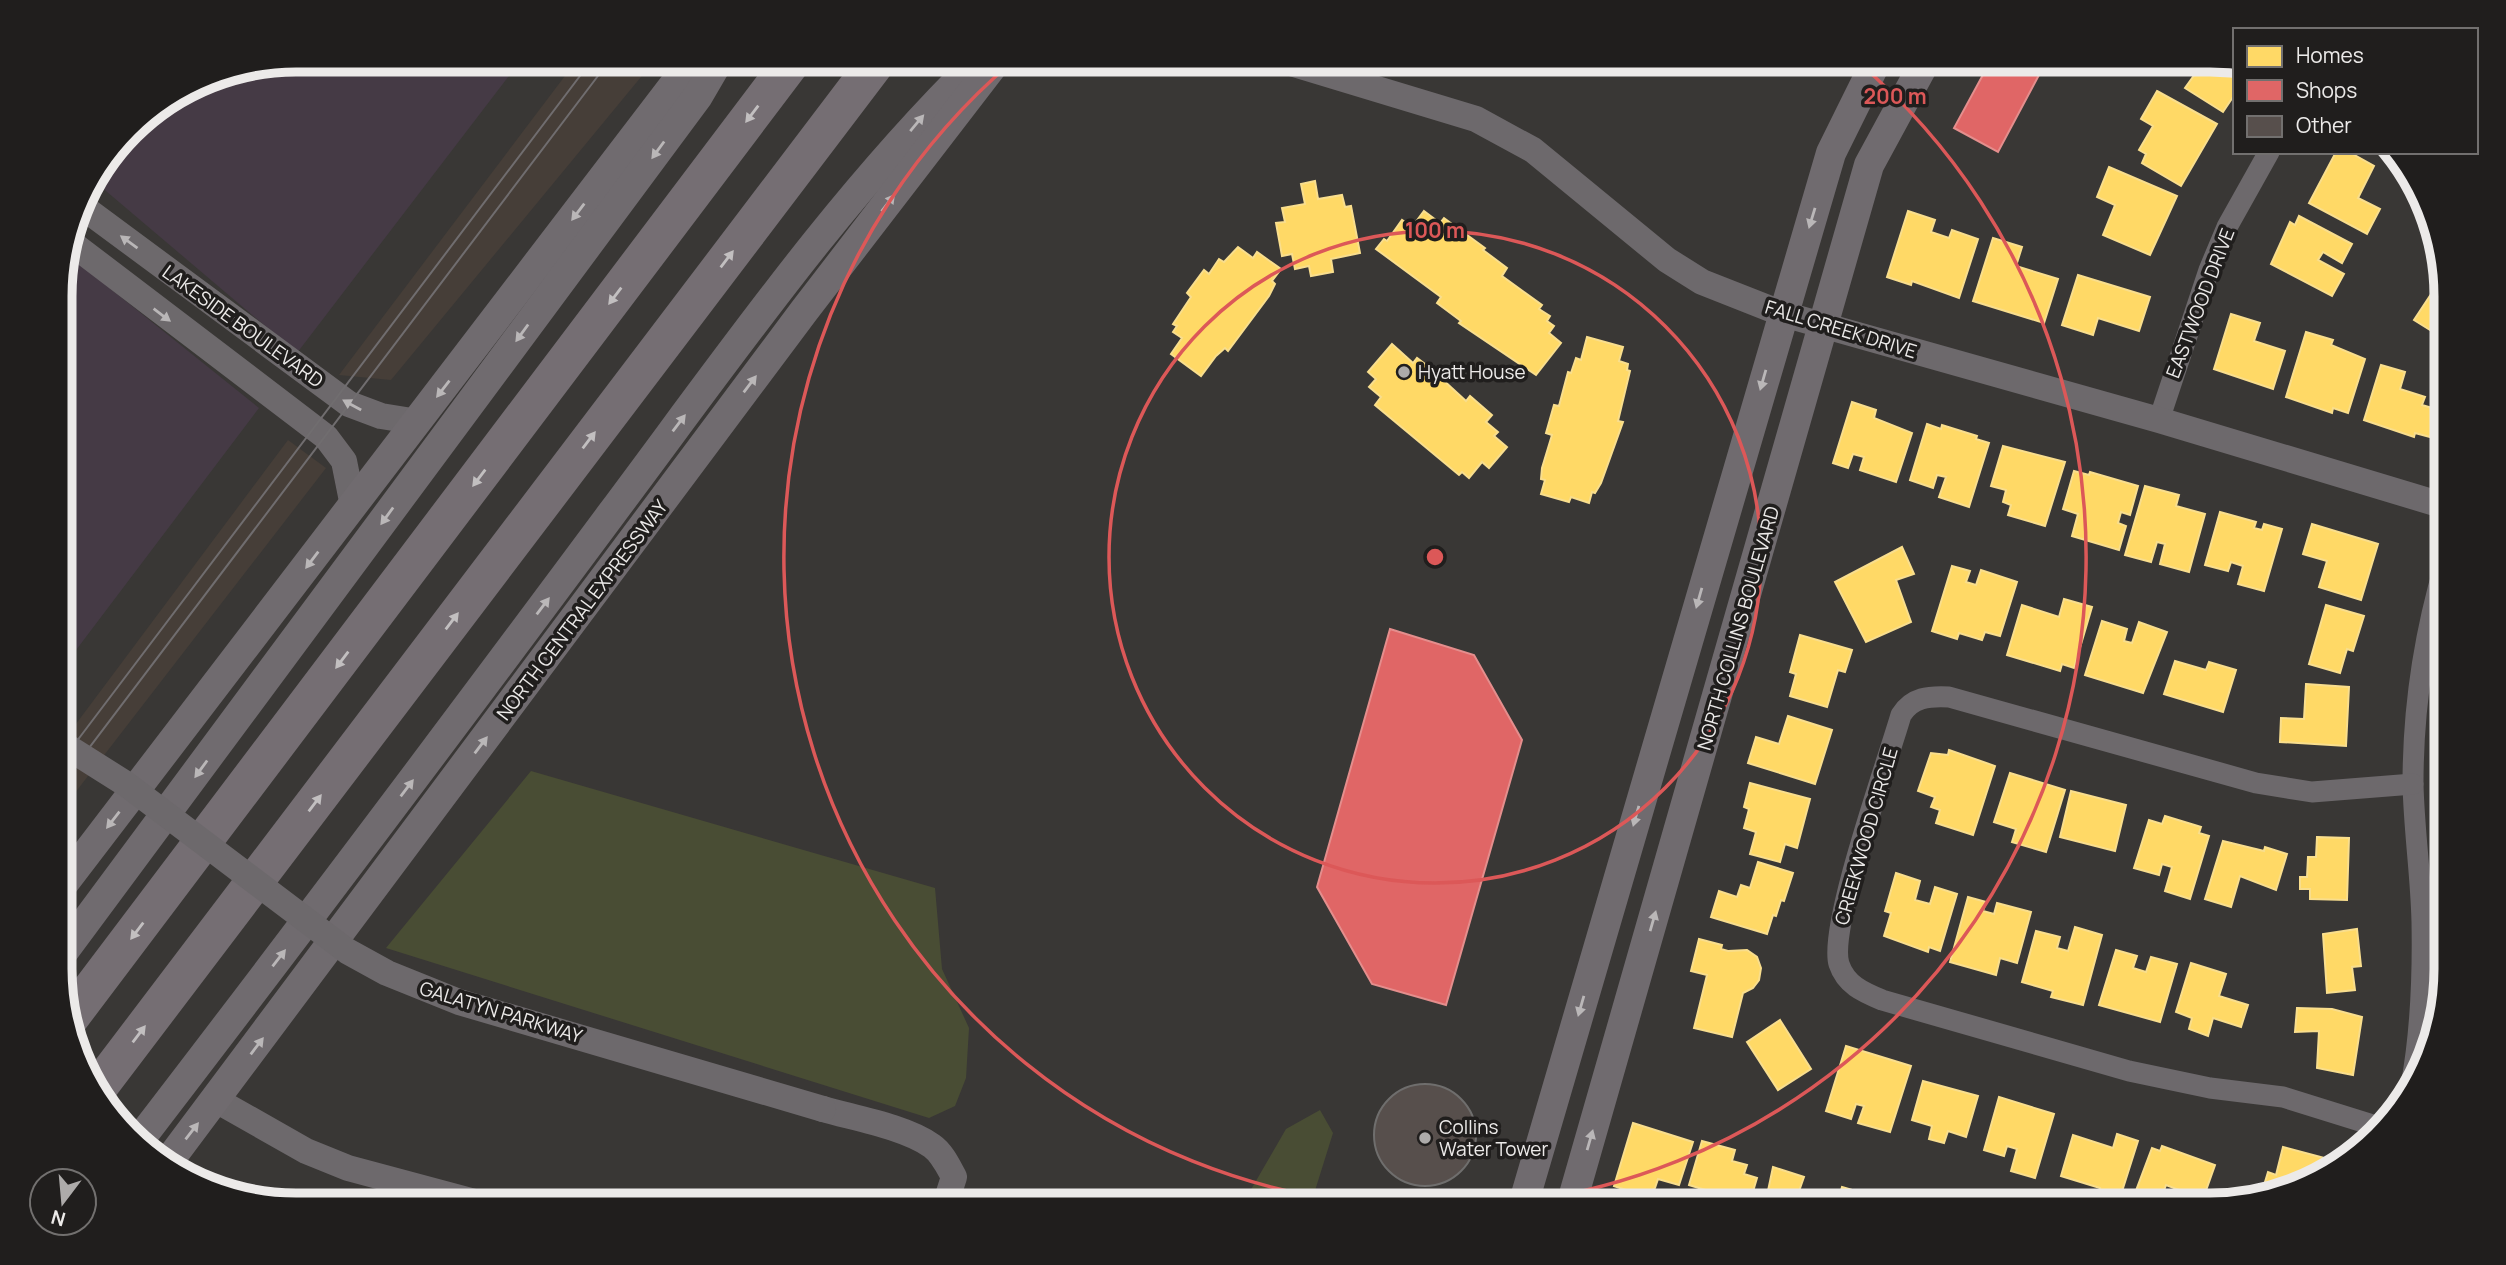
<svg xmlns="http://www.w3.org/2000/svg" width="2506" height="1265" viewBox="0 0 2506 1265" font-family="Manrope,sans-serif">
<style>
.commercial{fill:#453a45}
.built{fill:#463e38}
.green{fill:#494d34}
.homes{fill:#ffd966;stroke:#f9de8d;stroke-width:2}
.shops{fill:#e06666;stroke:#e48e8d;stroke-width:2}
.building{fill:#574f4c;stroke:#6f6e6d;stroke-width:2}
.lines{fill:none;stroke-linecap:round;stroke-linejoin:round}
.minor{stroke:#6d696c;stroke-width:21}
.tertiary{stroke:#6d696c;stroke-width:26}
.secondary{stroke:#706b6f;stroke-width:30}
.motorway{stroke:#756e73;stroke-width:38}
.tram{stroke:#706d6f;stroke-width:2}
.tertiary-bridge{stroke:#6d696c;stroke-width:26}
.oneway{fill:#c2bfc0}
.oneway2{fill:#bab7b8}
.oneway3{fill:#b9b6b7}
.ring{fill:none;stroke:#dc5858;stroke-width:3.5}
.poi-dot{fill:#adabaa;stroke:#201e1d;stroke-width:2.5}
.labels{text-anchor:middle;stroke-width:7;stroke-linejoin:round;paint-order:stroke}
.street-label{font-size:19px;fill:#eceae9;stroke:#201e1d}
.poi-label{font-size:19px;fill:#eceae9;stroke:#201e1d;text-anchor:start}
.rim{fill:none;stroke:#eceae9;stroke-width:9}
.centre{fill:#dc5858;stroke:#201e1d;stroke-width:3.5}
.ring-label{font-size:21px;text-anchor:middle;font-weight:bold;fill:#dc5858;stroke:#201e1d;stroke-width:7;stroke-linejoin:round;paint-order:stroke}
</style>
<rect width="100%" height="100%" fill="#393735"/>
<g class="commercial">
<polygon points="296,60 521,60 297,353 93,180 140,118 206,77"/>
<polygon points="68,250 112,290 259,408 61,670 60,280"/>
</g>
<g class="built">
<polygon points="577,60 655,60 391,380 339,375"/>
<polygon points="288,440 326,468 61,811 61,744"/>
</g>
<g class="green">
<polygon points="2446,671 2446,869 2440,691"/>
<polygon points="531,771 935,888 942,969 969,1028 966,1078 955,1106 929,1118 386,948"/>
<polygon points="1320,1110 1333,1133 1313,1197 1340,1205 1242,1205 1286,1129"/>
</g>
<g class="homes">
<polygon points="2205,60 2235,65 2235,94 2223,112 2185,88"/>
<polygon points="2157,91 2217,124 2181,186 2142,163 2146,154 2139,150 2153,126 2141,119"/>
<polygon points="2336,152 2349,152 2374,166 2358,198 2380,209 2367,234 2309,203"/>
<polygon points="2383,152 2398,152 2402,162 2399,166"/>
<polygon points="2109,167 2177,196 2150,255 2103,235 2115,205 2097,197"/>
<polygon points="1315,181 1318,199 1342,195 1345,207 1351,206 1360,253 1331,259 1333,272 1311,276 1309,266 1295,269 1292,254 1282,256 1276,223 1285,222 1282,208 1305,204 1301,184"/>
<polygon points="1424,211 1440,223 1444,218 1485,248 1483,250 1507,268 1502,276 1542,305 1539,309 1550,316 1547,321 1554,326 1549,333 1561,343 1536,375 1459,323 1461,321 1437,303 1441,297 1376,249 1384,239 1387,241 1402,220 1412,227"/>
<polygon points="1908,211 1935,220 1931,232 1949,238 1952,230 1978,239 1959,298 1912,281 1911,285 1887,277"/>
<polygon points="2299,216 2352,244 2342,263 2323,252 2318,260 2344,274 2332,296 2271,264 2290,222 2295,225"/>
<polygon points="1993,238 2022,247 2016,266 2058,279 2044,323 1973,301"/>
<polygon points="1238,247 1253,258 1257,252 1281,269 1272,281 1275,284 1269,296 1228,351 1225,348 1216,356 1201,376 1171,354 1182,338 1173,332 1177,326 1173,324 1191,297 1187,293 1204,270 1209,274 1219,259 1224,262"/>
<polygon points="2445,273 2445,325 2438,335 2414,320"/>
<polygon points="2078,275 2150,297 2139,331 2098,318 2093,335 2062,325"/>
<polygon points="2231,314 2260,323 2254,341 2285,351 2273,389 2214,369"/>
<polygon points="2306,332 2333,340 2331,345 2365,359 2348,413 2333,408 2332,413 2286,397"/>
<polygon points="1587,337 1623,347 1619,361 1628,364 1627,370 1630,371 1618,421 1623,422 1601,483 1595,493 1592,492 1589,503 1571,497 1569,502 1541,494 1545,480 1541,479 1542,468 1552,435 1546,433 1554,405 1559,406 1568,372 1571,373 1576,358 1581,360"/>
<polygon points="1392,344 1413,363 1417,358 1429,367 1466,401 1470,396 1492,415 1486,422 1498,432 1494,436 1507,447 1489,468 1482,462 1469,478 1462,472 1459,475 1375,405 1381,397 1369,387 1376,379 1368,372"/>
<polygon points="2381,365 2405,372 2400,389 2425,397 2422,405 2439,410 2430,437 2415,433 2414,437 2364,420"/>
<polygon points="1852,402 1876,410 1874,418 1912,433 1896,482 1860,470 1864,457 1853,454 1848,468 1833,463"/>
<polygon points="1927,424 1941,429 1942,425 1977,436 1976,439 1989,443 1969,507 1939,497 1946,477 1937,475 1933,488 1910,480"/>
<polygon points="2003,446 2065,462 2045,526 2008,515 2011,505 2003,502 2006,490 1991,486"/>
<polygon points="2074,471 2089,475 2090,472 2138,486 2130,515 2121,512 2118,523 2126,526 2119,550 2072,536 2078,514 2063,509"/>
<polygon points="2145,486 2179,495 2176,506 2205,514 2189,572 2160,564 2165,544 2157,542 2151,562 2125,555"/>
<polygon points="2220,512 2256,522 2254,528 2262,530 2264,524 2282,529 2264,591 2238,584 2243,566 2231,562 2228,571 2205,565"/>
<polygon points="2312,524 2378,544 2361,600 2319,587 2327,561 2303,554"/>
<polygon points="1902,547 1914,574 1896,580 1911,622 1866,642 1835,582"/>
<polygon points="1952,566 1970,571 1966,582 1976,585 1981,570 2017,582 2000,636 1985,632 1982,640 1959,633 1957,639 1932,631"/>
<polygon points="2064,599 2092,607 2074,668 2062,664 2060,671 2007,655 2022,605 2059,617"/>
<polygon points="2326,605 2364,616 2353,651 2347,649 2340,673 2309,664"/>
<polygon points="2102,621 2127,629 2124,641 2132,643 2139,622 2167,632 2143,693 2085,675"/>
<polygon points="1800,635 1852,650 1845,672 1838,670 1827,707 1790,696 1796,674 1790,672"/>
<polygon points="2175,661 2206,670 2209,662 2236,670 2223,712 2164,694"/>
<polygon points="2306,684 2349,687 2346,746 2280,742 2281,718 2304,719"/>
<polygon points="1788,716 1832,730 1815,784 1748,763 1756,737 1779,744"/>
<polygon points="1949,750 1995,766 1973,835 1936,823 1940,810 1931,807 1935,797 1918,791 1931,753 1948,755"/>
<polygon points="2010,773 2065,790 2046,852 2012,842 2016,829 1994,822"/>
<polygon points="1750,783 1810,799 1797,848 1785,844 1780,862 1750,854 1756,832 1744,828 1749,809 1744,807"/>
<polygon points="2071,791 2126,805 2115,851 2060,837"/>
<polygon points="2165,816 2201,827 2199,833 2209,836 2190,899 2165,891 2172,867 2162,864 2159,875 2134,868 2149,820 2162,824"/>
<polygon points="2317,837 2349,838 2347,900 2310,899 2310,889 2300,889 2300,877 2307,877 2308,857 2316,857"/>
<polygon points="2223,841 2264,851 2265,847 2287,854 2276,890 2240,876 2231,907 2205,899"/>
<polygon points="1758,862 1793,873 1784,901 1781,900 1776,916 1773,915 1767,934 1711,917 1719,891 1737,897 1741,885 1750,888"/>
<polygon points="1896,873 1920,881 1915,900 1930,904 1935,887 1957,894 1940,951 1929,947 1928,952 1884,936 1891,913 1885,911"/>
<polygon points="1968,897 1986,902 1983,911 1994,914 1997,903 2031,912 2017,963 2000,958 1996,975 1950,962"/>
<polygon points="2075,927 2102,935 2083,1005 2051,997 2053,991 2022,982 2036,931 2060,937 2057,948 2068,951"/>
<polygon points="2357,929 2361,966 2352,967 2355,990 2327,993 2323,934"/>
<polygon points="1699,939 1722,945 1721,949 1728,951 1747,950 1757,957 1761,968 1759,980 1753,988 1743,993 1732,1037 1694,1028 1707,975 1691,971"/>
<polygon points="2116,950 2137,956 2133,968 2146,972 2151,957 2177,964 2160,1022 2099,1005"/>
<polygon points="2191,963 2226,974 2219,996 2248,1005 2241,1027 2213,1018 2208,1036 2189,1029 2192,1018 2176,1012"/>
<polygon points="2297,1008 2332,1009 2362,1017 2353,1075 2317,1068 2319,1031 2295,1032"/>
<polygon points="1780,1020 1811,1069 1778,1090 1747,1042"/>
<polygon points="1846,1046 1911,1066 1890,1132 1858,1123 1864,1106 1856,1104 1851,1119 1826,1111"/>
<polygon points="1923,1081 1978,1096 1966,1137 1948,1131 1944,1143 1929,1139 1932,1126 1912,1120"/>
<polygon points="1999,1097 2054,1114 2035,1178 2011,1171 2017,1149 2007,1146 2004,1156 1984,1150"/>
<polygon points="1633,1123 1693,1142 1679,1185 1658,1179 1655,1188 1643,1198 1634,1197 1626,1190 1614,1186"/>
<polygon points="2117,1134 2138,1141 2118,1204 2097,1197 2100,1188 2061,1176 2073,1135 2113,1148"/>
<polygon points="1702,1141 1735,1150 1732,1161 1747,1165 1744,1174 1757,1178 1749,1205 1734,1205 1710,1197 1712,1192 1689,1185"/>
<polygon points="2162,1146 2215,1165 2203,1199 2166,1185 2159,1205 2134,1196 2152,1148 2160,1151"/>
<polygon points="2283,1147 2328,1159 2324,1171 2262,1192 2268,1172 2276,1175"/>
<polygon points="1773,1167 1804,1177 1798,1194 1825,1202 1824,1205 1765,1205"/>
<polygon points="1842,1187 1876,1197 1874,1205 1837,1205"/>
</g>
<g class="shops">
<polygon points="1991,60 2047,60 1998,152 1954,128"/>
<polygon points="1390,629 1474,655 1522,740 1446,1005 1372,984 1317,887"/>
</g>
<circle class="building" cx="1425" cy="1135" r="51"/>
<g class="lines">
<g class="minor">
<polyline points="2159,420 2209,270 2227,227 2269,152"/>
<path d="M2411,1086C2421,1032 2423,977 2422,922C2421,876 2414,830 2413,784C2413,709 2424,635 2445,564"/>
<path d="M2376,1126L2283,1097L2210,1088L2129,1071L1882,1000C1863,992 1846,985 1839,964C1828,928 1888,760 1901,715C1912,697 1929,696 1949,697L2256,783L2312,792L2413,784"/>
</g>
<g class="tertiary">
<polyline points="1281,60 1476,119 1533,150 1667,260 1702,282 1783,314 2159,420 2445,506"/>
<polyline points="80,205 349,404 381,416 418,422"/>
<polyline points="70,242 326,437 344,461 353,506"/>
<polyline points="216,1100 306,1151 348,1168 486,1205"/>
<path d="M823,1109C854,1118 906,1127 932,1146C942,1153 948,1166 954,1177L945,1205"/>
</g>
<g class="secondary">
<polyline points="61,887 693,60"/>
<polyline points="61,955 698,96 719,60"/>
<path d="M140,1139C299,932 456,723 612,513C728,358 840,196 979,60"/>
<polyline points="168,1162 804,311 997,60"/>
<polyline points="1523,1205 1831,153 1877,60"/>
<polyline points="1571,1205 1869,165 1926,60"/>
</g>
<g class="motorway">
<polyline points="69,1019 793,60"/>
<polyline points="98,1088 878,60"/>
</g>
<g class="tram">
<polyline points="61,762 592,60"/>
<polyline points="61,785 610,60"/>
</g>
<polyline class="tertiary-bridge" points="61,743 126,784 347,951 387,973 459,1002 823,1109"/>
</g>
<defs><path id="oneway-solid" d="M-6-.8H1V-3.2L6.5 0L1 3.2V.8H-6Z" transform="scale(1.75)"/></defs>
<g class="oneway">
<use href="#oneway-solid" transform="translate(752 114) rotate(127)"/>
<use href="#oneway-solid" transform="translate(727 259) rotate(-53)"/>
<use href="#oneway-solid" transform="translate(615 296) rotate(127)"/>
<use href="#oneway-solid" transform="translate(589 440) rotate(-53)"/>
<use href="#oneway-solid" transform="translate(479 478) rotate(127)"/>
<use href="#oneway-solid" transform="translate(452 621) rotate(-53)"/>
<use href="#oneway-solid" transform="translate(342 660) rotate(127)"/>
<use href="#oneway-solid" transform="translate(315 803) rotate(-53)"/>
<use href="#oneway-solid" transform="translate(137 931) rotate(127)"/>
<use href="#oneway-solid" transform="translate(139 1034) rotate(-53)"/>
</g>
<g class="oneway2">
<use href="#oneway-solid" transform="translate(917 123) rotate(-50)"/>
<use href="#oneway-solid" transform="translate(658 150) rotate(126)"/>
<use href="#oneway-solid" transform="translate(888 203) rotate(-52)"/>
<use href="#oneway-solid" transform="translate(578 212) rotate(127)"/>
<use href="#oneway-solid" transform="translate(1812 218) rotate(107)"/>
<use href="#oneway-solid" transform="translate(522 333) rotate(126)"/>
<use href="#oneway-solid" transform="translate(1763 380) rotate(106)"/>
<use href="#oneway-solid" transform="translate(750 384) rotate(-53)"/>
<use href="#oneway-solid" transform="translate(443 389) rotate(128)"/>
<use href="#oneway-solid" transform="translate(679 423) rotate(-53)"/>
<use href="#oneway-solid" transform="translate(387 516) rotate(126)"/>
<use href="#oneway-solid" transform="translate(312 560) rotate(127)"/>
<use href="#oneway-solid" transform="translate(1699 598) rotate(106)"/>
<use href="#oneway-solid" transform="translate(543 606) rotate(-53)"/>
<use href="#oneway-solid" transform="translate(481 745) rotate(-53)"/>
<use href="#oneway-solid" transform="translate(201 769) rotate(126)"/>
<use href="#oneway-solid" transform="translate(407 788) rotate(-53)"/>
<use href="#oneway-solid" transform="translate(1636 816) rotate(106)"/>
<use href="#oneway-solid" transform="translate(113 820) rotate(128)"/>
<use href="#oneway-solid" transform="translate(1653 921) rotate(-74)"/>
<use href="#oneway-solid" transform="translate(279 958) rotate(-52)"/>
<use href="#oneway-solid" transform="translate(1581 1006) rotate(106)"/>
<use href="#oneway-solid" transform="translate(257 1046) rotate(-53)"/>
<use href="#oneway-solid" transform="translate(192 1131) rotate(-52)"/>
<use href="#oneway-solid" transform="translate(1590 1140) rotate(-74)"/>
</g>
<g class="oneway3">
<use href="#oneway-solid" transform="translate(129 242) rotate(-144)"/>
<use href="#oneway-solid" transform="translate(162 315) rotate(37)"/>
<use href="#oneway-solid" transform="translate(352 405) rotate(-151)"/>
</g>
<g class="ring">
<circle cx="1435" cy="557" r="326"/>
<path d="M1373 1205A651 651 0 0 1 1012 62M1858 62A651 651 0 0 1 1497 1205"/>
</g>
<g class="poi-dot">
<circle cx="1404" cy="372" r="7"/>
<circle cx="1425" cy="1138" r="7"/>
</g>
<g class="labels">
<g class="street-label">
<text transform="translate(2200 303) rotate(-69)" y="7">EASTWOOD DRIVE</text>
<text transform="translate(243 326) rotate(36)" y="7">LAKESIDE BOULEVARD</text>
<text transform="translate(1841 329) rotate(17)" y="7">FALL CREEK DRIVE</text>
<text transform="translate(582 610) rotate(-53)" y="7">NORTH CENTRAL EXPRESSWAY</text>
<text transform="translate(1738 628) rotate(-74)" y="7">NORTH COLLINS BOULEVARD</text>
<text transform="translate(1866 836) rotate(-74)" y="7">CREEKWOOD CIRCLE</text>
<text transform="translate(501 1012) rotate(17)" y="7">GALATYN PARKWAY</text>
</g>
<g class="poi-label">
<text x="1418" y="379">Hyatt House</text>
<text x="1439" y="1134">Collins<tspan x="1439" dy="22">Water Tower</tspan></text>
</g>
</g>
<path d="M0 0H2506V1265H0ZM296 72H2210A224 224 0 0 1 2434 296V969A224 224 0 0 1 2210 1193H296A224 224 0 0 1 72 969V296A224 224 0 0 1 296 72Z" fill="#201e1d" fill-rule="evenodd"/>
<path class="rim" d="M296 72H2210A224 224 0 0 1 2434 296V969A224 224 0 0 1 2210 1193H296A224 224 0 0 1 72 969V296A224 224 0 0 1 296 72Z"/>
<circle cx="1435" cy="557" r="10" class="centre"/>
<g class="ring-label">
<text x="1895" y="104">200 m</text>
<text x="1435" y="238">100 m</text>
</g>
<rect x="2233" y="28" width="245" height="126" fill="#201e1d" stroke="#72706f" stroke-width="2"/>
<rect x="2247" y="46" width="35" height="21" fill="#ffd966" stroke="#72706f" stroke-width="2"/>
<text x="2296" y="63" font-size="21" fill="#eceae9">Homes</text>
<rect x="2247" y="80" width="35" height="21" fill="#e06666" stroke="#72706f" stroke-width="2"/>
<text x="2296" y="98" font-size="21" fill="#eceae9">Shops</text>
<rect x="2247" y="116" width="35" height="21" fill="#574f4c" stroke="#72706f" stroke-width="2"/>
<text x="2296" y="133" font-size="21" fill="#eceae9">Other</text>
<g transform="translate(63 1202) rotate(196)"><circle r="33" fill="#201e1d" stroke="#72706f" stroke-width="2"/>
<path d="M0-5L12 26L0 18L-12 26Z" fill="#adabaa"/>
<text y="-10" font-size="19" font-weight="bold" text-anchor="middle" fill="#eceae9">N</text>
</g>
</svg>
